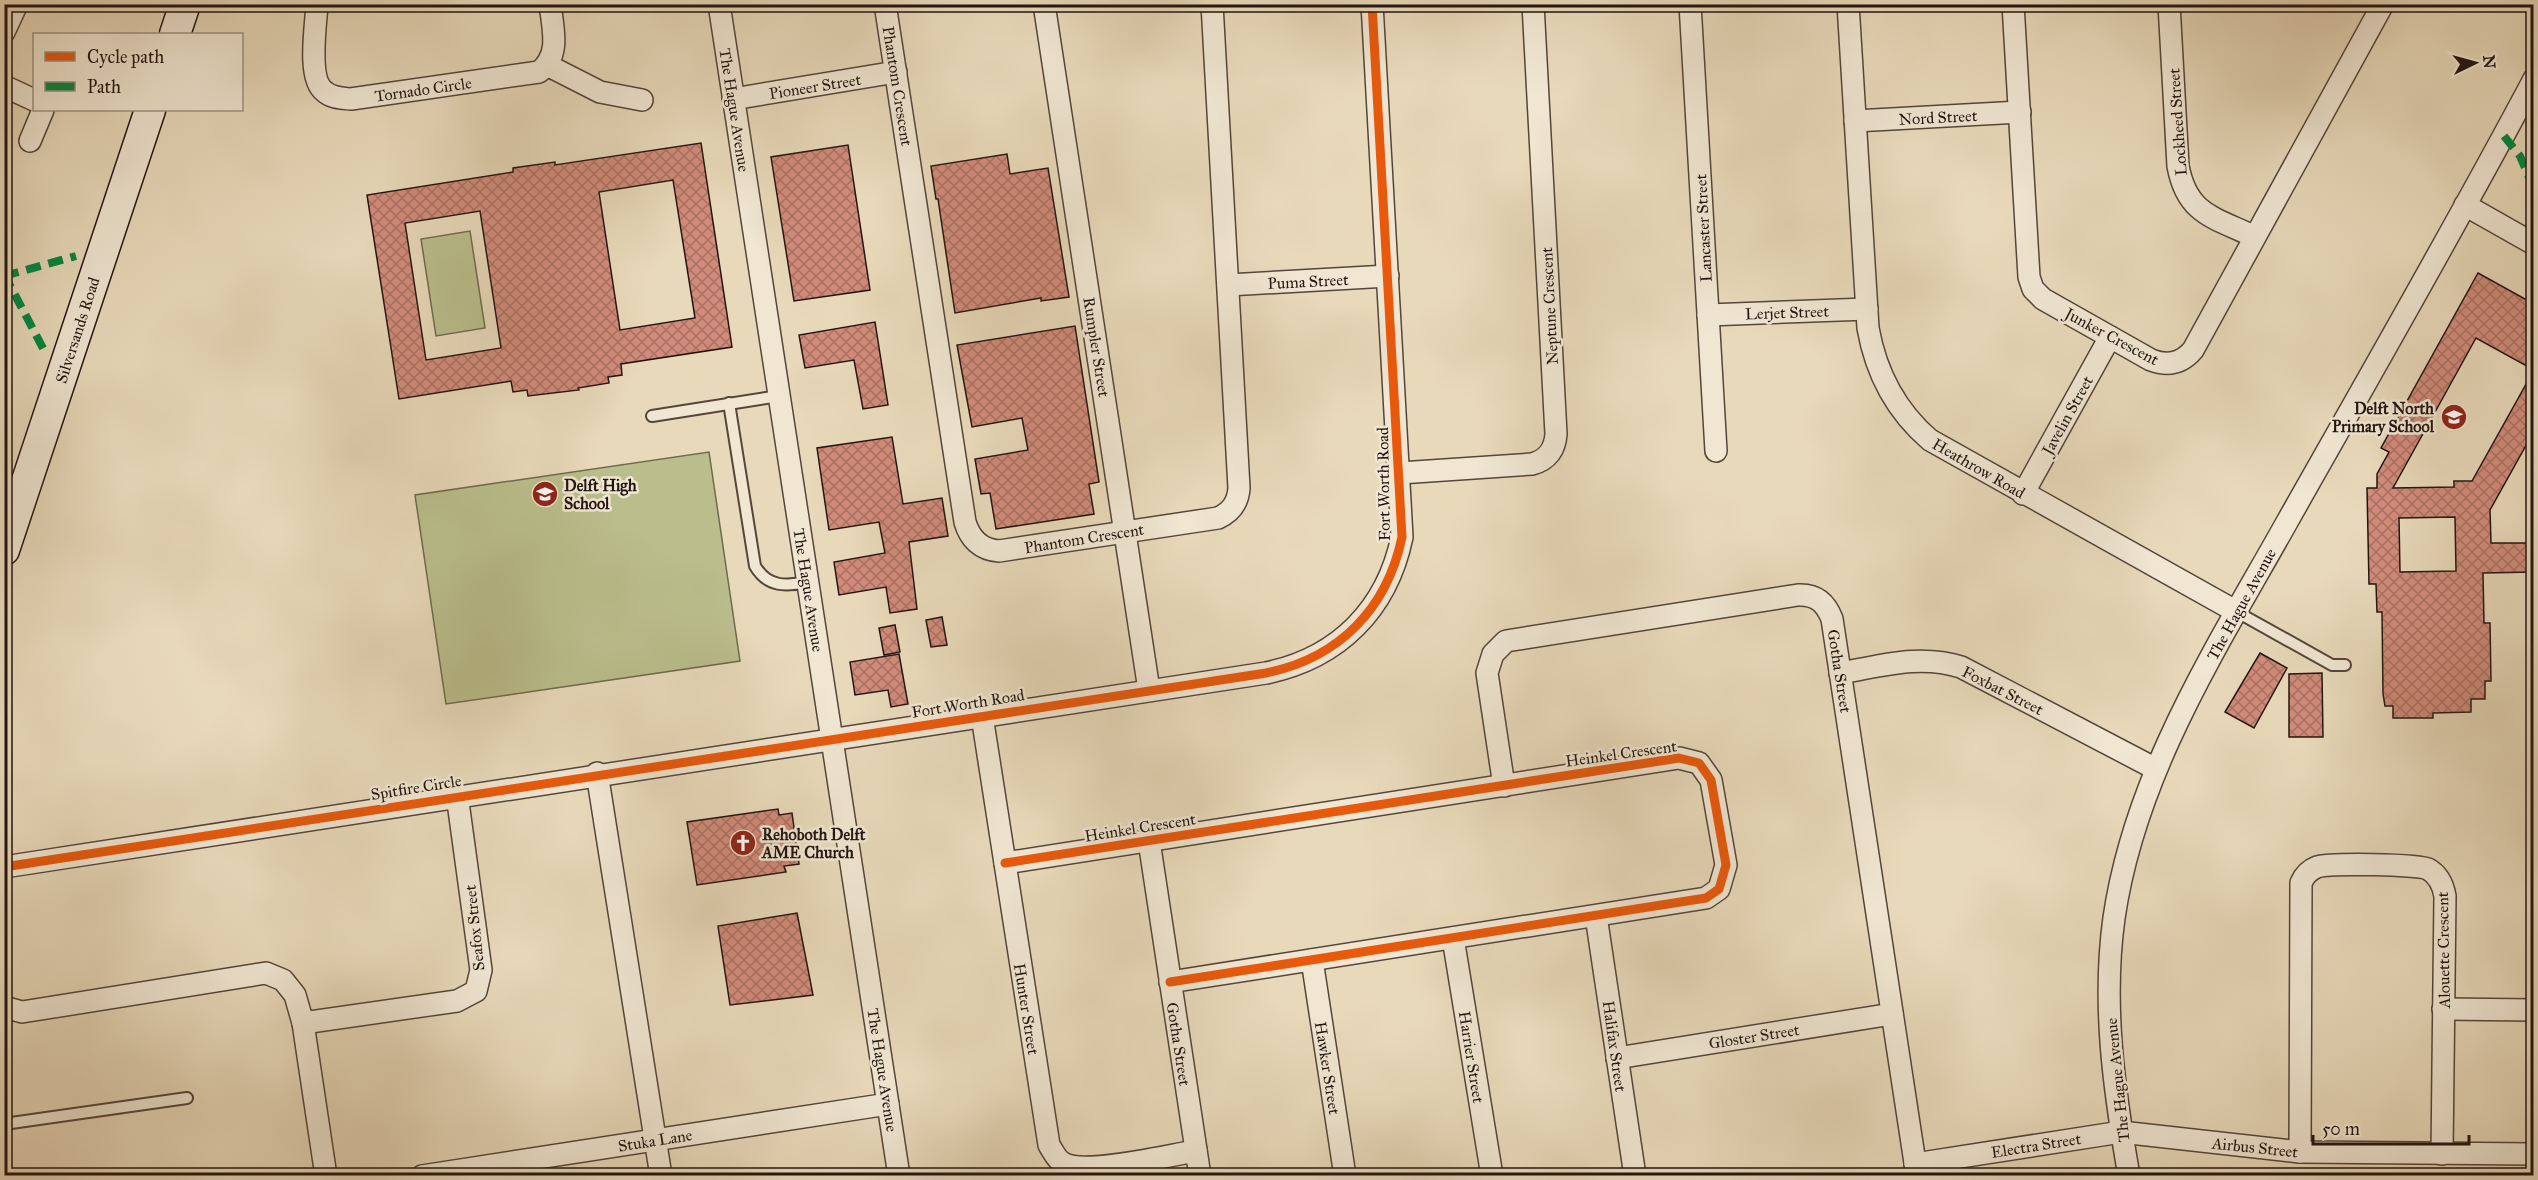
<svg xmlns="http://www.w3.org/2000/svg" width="2538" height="1180" viewBox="0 0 2538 1180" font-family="'IM FELL Great Primer',serif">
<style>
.garden{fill:#babe8c;stroke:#6e6a4e;stroke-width:1.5}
.building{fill:url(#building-cross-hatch);stroke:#221511;stroke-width:1.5;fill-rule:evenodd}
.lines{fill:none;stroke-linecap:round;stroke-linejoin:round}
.lane-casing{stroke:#54463b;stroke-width:14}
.street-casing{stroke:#54463b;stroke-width:24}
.secondary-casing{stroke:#221511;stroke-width:33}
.lane{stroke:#f0e6d2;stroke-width:10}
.street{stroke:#f0e6d2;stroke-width:21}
.secondary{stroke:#f0e6d2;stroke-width:30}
.quiet{stroke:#00873e;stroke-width:8;stroke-dasharray:15 8;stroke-linecap:butt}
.cycleway-casing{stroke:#f0e6d2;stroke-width:13}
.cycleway{stroke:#e8590c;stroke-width:9}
.labels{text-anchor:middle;stroke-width:5;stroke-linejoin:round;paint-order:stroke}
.street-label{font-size:16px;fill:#221511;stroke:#f0e6d2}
.poi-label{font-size:16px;font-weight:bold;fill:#221511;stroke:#f0e6d2;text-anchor:start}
</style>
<defs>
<pattern id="building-cross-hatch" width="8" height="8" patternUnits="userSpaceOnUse" patternTransform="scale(1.5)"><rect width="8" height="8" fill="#d18b7a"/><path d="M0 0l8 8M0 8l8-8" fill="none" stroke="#a97063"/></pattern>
</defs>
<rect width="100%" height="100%" fill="#e8d9ba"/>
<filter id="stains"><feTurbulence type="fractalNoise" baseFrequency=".00333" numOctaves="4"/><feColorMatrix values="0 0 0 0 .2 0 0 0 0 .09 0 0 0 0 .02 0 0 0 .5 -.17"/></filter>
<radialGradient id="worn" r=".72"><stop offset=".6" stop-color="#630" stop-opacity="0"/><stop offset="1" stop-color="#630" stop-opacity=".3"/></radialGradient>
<g class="garden">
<polygon points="470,231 485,328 436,336 421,239"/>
<polygon points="709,452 740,661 446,704 415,495"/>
</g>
<g class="building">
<path d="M701,143L732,347L621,364L622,375L608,377L609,383L578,388L579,390L528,396L527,390L513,392L511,381L399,399L367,195L513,172V168L555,162V165ZM673,180L695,318L620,330L599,192ZM480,211L501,348L426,360L405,223Z"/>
<polygon points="848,145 870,290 794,301 771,157"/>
<polygon points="1007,154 1010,174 1048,168 1069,297 1041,301 1041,298 955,313 938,199 936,199 931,166"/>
<path d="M2478,273L2534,304V370L2476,338L2393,488L2454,487V481H2472L2534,370V431L2490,510L2491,543H2534V572L2483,573L2484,623H2490L2491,681H2485V699H2471V712L2433,713V718H2393V706H2385L2383,694L2382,612H2377L2376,584H2369L2367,488H2377V474L2389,452L2381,448ZM2455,517L2456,571L2400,572L2399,518Z"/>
<polygon points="875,322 888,405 863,409 854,360 805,368 799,335"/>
<polygon points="1075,326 1099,482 1089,484 1094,514 996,529 990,493 981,494 975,459 1028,450 1022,418 972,427 957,345"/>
<polygon points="892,437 903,504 942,498 948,536 909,542 917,609 890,613 886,587 839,595 834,562 885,553 879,522 829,530 817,448"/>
<polygon points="942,617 947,645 931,647 926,620"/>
<polygon points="895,625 900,652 884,655 879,628"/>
<polygon points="2260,653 2287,668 2254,728 2225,712"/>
<polygon points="899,654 908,704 891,707 888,690 855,695 850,662"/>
<polygon points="2322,673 2323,737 2289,737 2289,674"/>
<polygon points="778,809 779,815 792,813 799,864 784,866 786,872 697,885 687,822"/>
<polygon points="797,913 813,995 730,1005 718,926"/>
</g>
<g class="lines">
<g class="lane-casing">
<g id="lane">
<path d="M729,403L755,566C768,588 786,586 808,582"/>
<polyline points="652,416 779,396"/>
<polyline points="2237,612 2332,665 2345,665"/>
<polyline points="4,1124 187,1098"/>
</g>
</g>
<g class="street-casing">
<g id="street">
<path d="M317,4C316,25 307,78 324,91C331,98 341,98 351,99L539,72C561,55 553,30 550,4"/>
<polyline points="719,4 899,1176"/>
<path d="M885,4L965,522C970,539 981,550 999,551L1218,518C1231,512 1238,503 1239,488L1212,4"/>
<polyline points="1044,4 1149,690"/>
<polyline points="1690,4 1716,451"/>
<path d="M1848,4L1868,328C1876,373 1895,410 1930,440L2237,612"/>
<path d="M2013,4L2029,277L2033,289L2043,299L2151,360C2167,366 2181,364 2193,350L2383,4"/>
<path d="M2169,4L2178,166C2187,214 2213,217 2253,236"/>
<polyline points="4,32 17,4"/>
<polyline points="547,65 600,92 642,100"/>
<polyline points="4,86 34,100"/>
<polyline points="733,99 896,72"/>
<polyline points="1855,121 2020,112"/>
<polyline points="30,141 43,110"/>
<polyline points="2465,205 2534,244"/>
<polyline points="1228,285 1388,276"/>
<polyline points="1708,315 1867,309"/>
<path d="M1400,473L1532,464C1548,460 1555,449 1556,434L1533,4"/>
<polyline points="2023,494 2110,337"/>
<path d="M1840,673C1882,666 1919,654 1961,667L2154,768"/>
<path d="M982,716L1049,1145C1053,1151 1057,1160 1063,1163C1084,1176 1169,1155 1196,1151"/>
<polyline points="597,773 661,1176"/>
<path d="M1504,786L1487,673L1493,654L1506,641L1798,595C1816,594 1826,603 1832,619L1917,1176"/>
<polyline points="1149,841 1200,1176"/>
<polyline points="1005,863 1679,758 1699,763 1711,780 1726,865 1719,889 1706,898 1170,982"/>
<path d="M4,867L1266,673C1339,658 1387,609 1402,537L1372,4"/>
<polyline points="1596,916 1635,1176"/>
<polyline points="1453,938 1492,1176"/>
<polyline points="1312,960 1345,1176"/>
<polyline points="4,1007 22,1012 266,973 283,980 295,995 303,1023 326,1176"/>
<polyline points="2443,1009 2534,1010"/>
<polyline points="303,1023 457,1001 476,991 481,970 457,795"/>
<polyline points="1617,1058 1892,1014"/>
<path d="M2300,1152L2301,883C2304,876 2309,870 2317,867C2328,863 2418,864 2428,869C2439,875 2443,885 2445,896L2442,1154"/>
<polyline points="1915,1164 2121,1132 2300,1152 2534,1154"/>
<polyline points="422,1176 888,1104"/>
<path d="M2129,1176C2114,1090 2102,1004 2114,918C2135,773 2217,647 2287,522C2370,375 2455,228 2534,79"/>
</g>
</g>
<g class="secondary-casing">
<g id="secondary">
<polyline points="175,34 185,4"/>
<polyline points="4,550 150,110"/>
</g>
</g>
<use href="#lane" class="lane"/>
<use href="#street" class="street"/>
<use href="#secondary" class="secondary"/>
<g class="quiet">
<polyline points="2504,136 2520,156 2534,189"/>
<polyline points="4,274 45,352"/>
<polyline points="4,276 76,256"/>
</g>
<g class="cycleway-casing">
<g id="cycleway">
<polyline points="1005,863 1679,758 1699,763 1711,780 1726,865 1719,889 1706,898 1170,982"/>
<path d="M4,867L1266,673C1339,658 1387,609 1402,537L1372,4"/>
</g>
</g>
<use href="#cycleway" class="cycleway"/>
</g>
<defs>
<g id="school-disc" transform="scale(1.35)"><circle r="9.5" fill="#8f2418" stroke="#f0e6d2"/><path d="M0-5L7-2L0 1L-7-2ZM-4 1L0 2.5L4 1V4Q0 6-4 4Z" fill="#fff"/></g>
<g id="church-disc" transform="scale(1.35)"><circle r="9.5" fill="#8f2418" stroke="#f0e6d2"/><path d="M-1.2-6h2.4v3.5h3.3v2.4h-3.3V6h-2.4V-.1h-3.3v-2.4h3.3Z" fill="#fff"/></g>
</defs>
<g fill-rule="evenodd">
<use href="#school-disc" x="2454" y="417"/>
<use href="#school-disc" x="545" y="494"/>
<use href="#church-disc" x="743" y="843"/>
</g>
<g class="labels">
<g class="street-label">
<text transform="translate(815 86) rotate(-9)" y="6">Pioneer Street</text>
<text transform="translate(898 86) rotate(81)" y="6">Phantom Crescent</text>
<text transform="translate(423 89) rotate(-8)" y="6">Tornado Circle</text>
<text transform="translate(735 110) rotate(81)" y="6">The Hague Avenue</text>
<text transform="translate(1938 117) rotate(-3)" y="6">Nord Street</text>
<text transform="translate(2177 122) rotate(-94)" y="6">Lockheed Street</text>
<text transform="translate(1703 228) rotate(-93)" y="6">Lancaster Street</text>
<text transform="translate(1308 281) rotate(-3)" y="6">Puma Street</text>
<text transform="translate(1549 306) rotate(-93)" y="6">Neptune Crescent</text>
<text transform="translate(1787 312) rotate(-2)" y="6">Lerjet Street</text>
<text transform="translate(77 330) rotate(-72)" y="6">Silversands Road</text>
<text transform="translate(2112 336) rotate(28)" y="6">Junker Crescent</text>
<text transform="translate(1097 347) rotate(81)" y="6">Rumpler Street</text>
<text transform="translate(2067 415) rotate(-61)" y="6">Javelin Street</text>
<text transform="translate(1979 468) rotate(30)" y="6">Heathrow Road</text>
<text transform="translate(1383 484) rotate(-91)" y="6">Fort Worth Road</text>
<text transform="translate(1084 538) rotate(-9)" y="6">Phantom Crescent</text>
<text transform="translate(809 590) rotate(81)" y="6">The Hague Avenue</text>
<text transform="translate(2241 604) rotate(-61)" y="6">The Hague Avenue</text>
<text transform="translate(1840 671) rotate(81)" y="6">Gotha Street</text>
<text transform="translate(2003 690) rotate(27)" y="6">Foxbat Street</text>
<text transform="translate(968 703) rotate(-9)" y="6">Fort Worth Road</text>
<text transform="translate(1621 753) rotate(-8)" y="6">Heinkel Crescent</text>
<text transform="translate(416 787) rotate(-9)" y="6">Spitfire Circle</text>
<text transform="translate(1140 827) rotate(-9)" y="6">Heinkel Crescent</text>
<text transform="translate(474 928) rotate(-96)" y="6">Seafox Street</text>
<text transform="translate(2443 950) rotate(-91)" y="6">Alouette Crescent</text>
<text transform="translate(1027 1009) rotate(81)" y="6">Hunter Street</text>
<text transform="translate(1754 1036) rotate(-9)" y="6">Gloster Street</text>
<text transform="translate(1179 1044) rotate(81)" y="6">Gotha Street</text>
<text transform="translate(1615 1046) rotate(82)" y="6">Halifax Street</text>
<text transform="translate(1472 1057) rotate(81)" y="6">Harrier Street</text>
<text transform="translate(1328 1068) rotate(81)" y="6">Hawker Street</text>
<text transform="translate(883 1070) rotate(81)" y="6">The Hague Avenue</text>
<text transform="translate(2117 1080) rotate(-96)" y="6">The Hague Avenue</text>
<text transform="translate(655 1140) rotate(-9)" y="6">Stuka Lane</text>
<text transform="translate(2036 1145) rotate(-9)" y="6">Electra Street</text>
<text transform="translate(2255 1147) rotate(6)" y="6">Airbus Street</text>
</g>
<g class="poi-label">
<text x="2434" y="414" text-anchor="end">Delft North<tspan x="2434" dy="18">Primary School</tspan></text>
<text x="564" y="491">Delft High<tspan x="564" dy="18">School</tspan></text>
<text x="762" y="840">Rehoboth Delft<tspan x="762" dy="18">AME Church</tspan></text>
</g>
</g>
<rect width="2538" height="1180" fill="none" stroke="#e8d9ba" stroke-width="24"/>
<rect x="6" y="6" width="2526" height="1168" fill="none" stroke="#221511" stroke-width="3"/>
<rect x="12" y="12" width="2514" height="1156" fill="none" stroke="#221511" stroke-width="1.5"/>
<rect x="33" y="33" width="210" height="78" fill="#f0e6d2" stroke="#9e9285" stroke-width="1.5"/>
<rect x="45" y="52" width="30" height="9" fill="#e8590c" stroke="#9e9285" stroke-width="1.5"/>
<text x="87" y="63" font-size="18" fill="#221511">Cycle path</text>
<rect x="45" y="82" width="30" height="9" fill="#00873e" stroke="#9e9285" stroke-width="1.5"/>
<text x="87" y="93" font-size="18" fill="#221511">Path</text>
<g transform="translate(2475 63) rotate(85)" stroke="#f0e6d2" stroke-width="4.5" paint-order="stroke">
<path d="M0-4.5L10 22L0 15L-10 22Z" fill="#221511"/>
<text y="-9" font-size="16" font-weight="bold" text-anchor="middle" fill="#221511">N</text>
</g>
<path d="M2313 1135v9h156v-9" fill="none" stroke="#221511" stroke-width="3"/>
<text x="2322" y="1135" font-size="18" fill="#221511" stroke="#f0e6d2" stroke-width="4.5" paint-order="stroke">50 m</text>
<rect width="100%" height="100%" filter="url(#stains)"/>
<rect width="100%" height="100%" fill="url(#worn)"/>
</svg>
